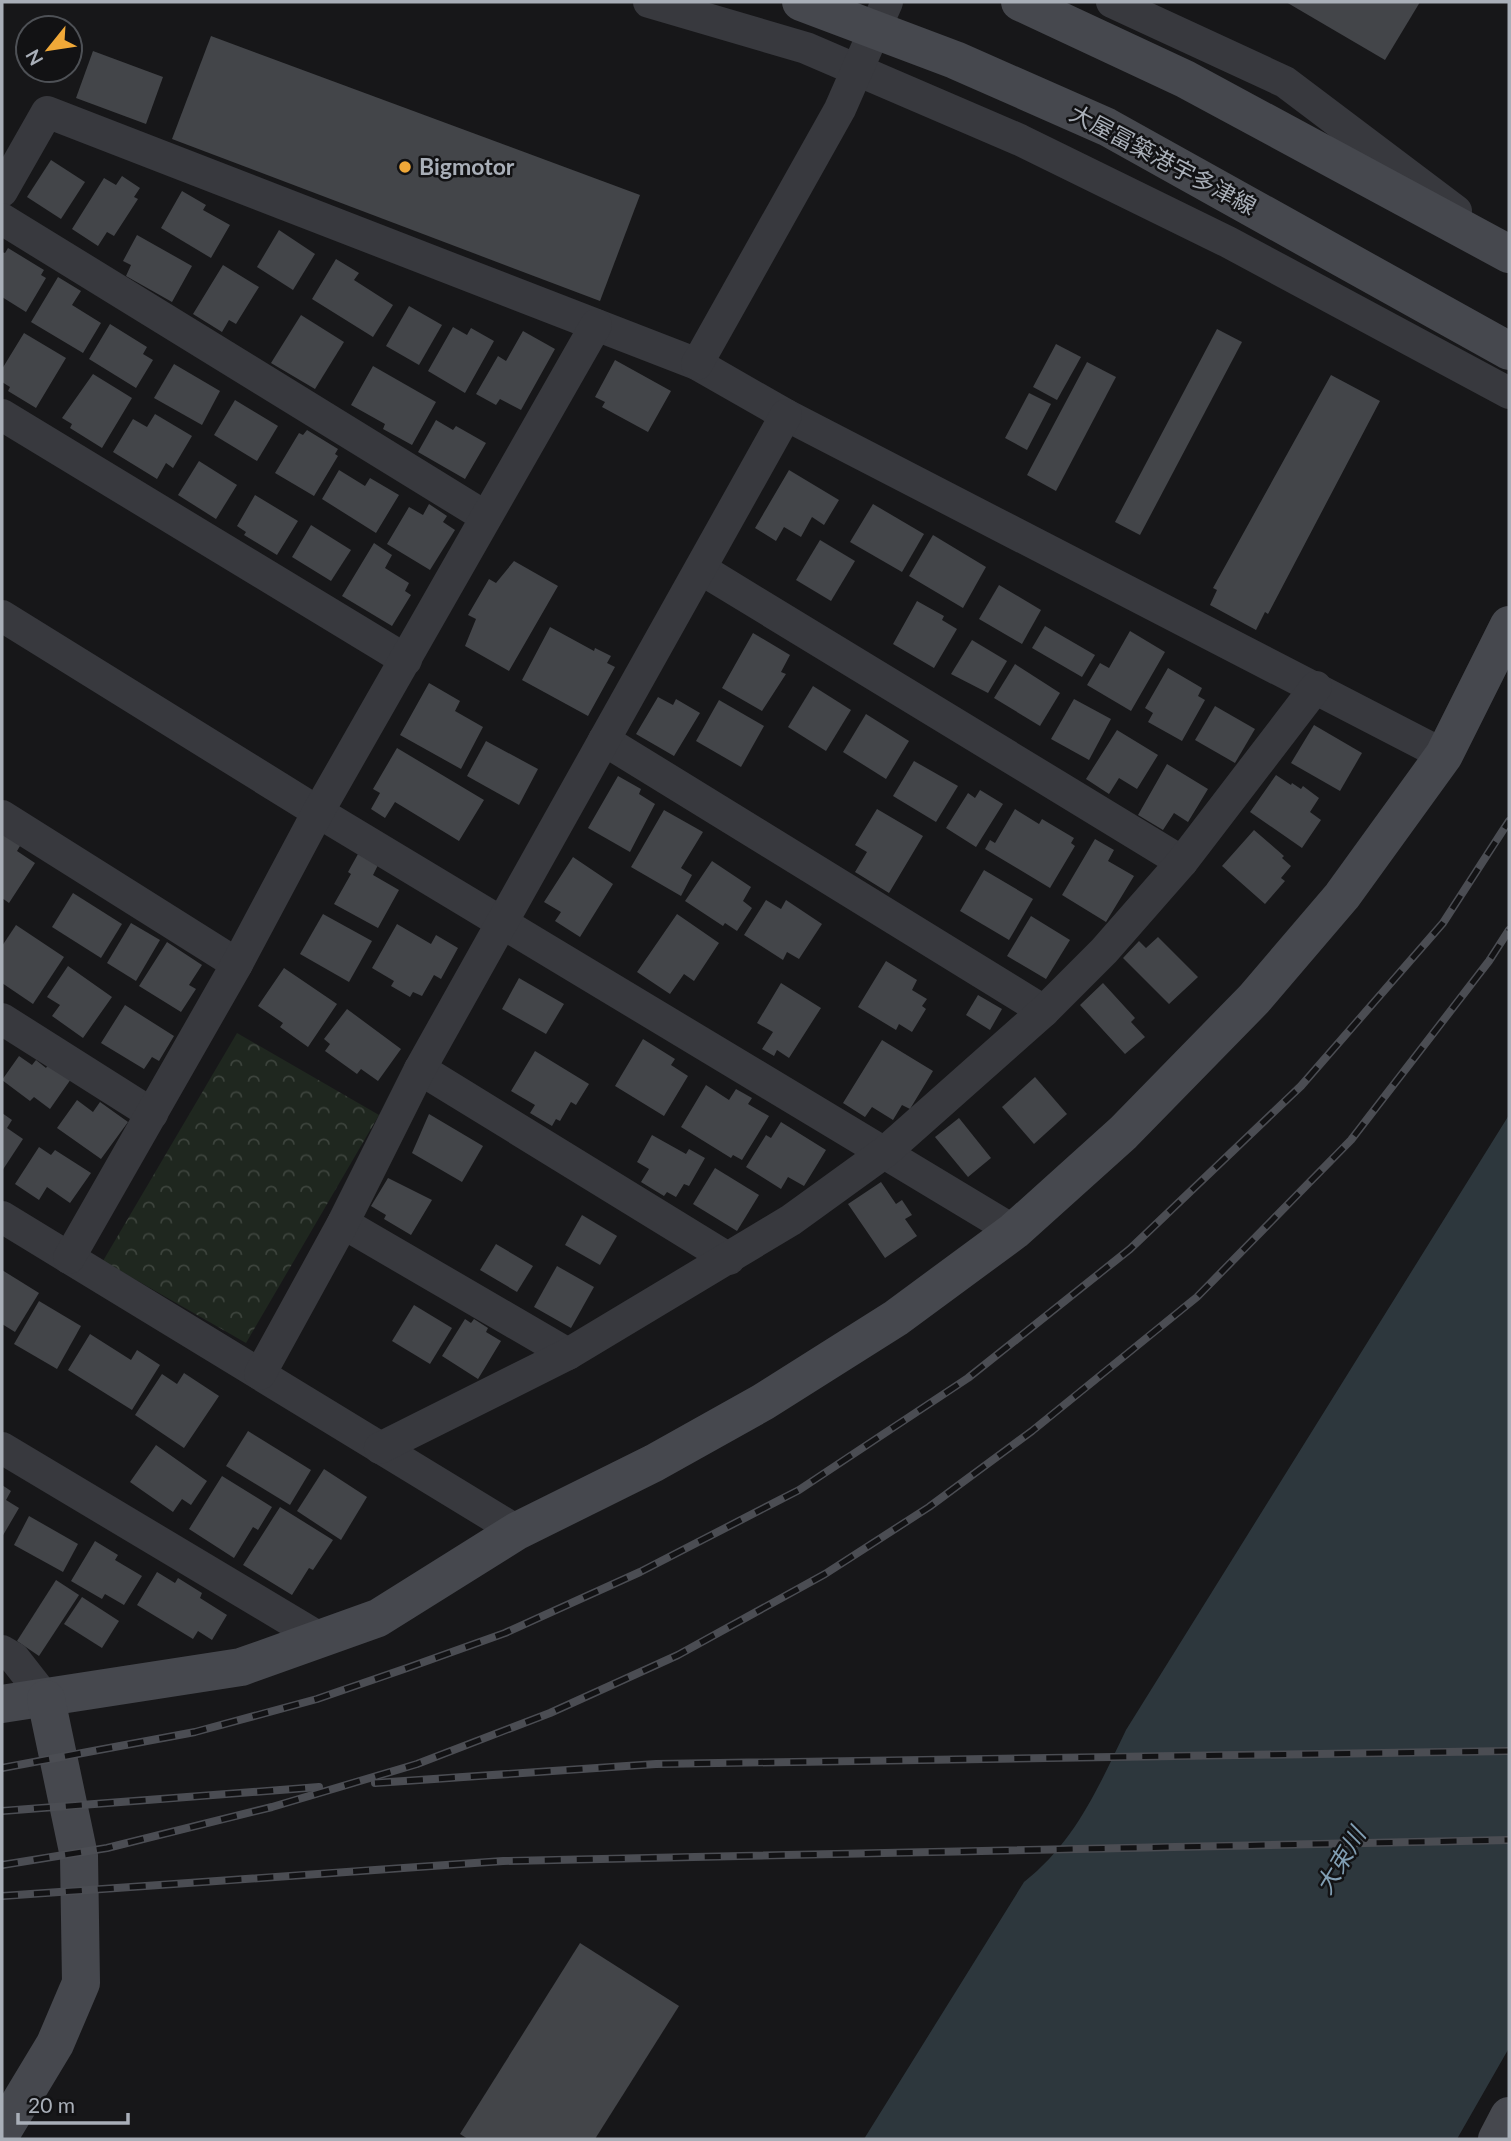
<svg xmlns="http://www.w3.org/2000/svg" width="1511" height="2141" viewBox="0 0 1511 2141" font-family="Lato,'Noto Sans JP',sans-serif">
<style>
.forest{fill:url(#forest-crowns)}
.water{fill:#2d373d}
.building{fill:#434549}
.lines{fill:none;stroke-linecap:round;stroke-linejoin:round}
.street{stroke:#38393e;stroke-width:32}
.secondary{stroke:#46484e;stroke-width:38}
.rail-casing{stroke:#4b4d53;stroke-width:8}
.rail{stroke:#121214;stroke-width:5;stroke-dasharray:16;stroke-linecap:butt}
.poi-dot{fill:#f0a838;stroke:#121214;stroke-width:2.5}
.labels{text-anchor:middle;stroke-width:5;stroke-linejoin:round;paint-order:stroke}
.street-label{font-size:23px;fill:#a9afb8;stroke:#121214}
.poi-label{font-size:23px;font-weight:bold;fill:#a9afb8;stroke:#121214;text-anchor:start}
.water-label{font-size:24px;font-style:italic;fill:#819eb3;stroke:#121214}
</style>
<defs>
<pattern id="forest-crowns" width="20" height="18" patternUnits="userSpaceOnUse" patternTransform="scale(1.75)"><rect width="20" height="18" fill="#1f271f"/><path d="M2 6a3 3 0 1 1 6 0M12 15a3 3 0 1 1 6 0" fill="none" stroke="#3d443d"/></pattern>
</defs>
<rect width="100%" height="100%" fill="#171719"/>
<polygon class="forest" points="237,1033 379,1115 246,1343 103,1261"/>
<path class="water" d="M1509,1115V2048L1457,2139H864L1024,1882C1075,1842 1098,1788 1126,1730Z"/>
<g class="building">
<polygon points="1286,2 1420,2 1385,60"/>
<polygon points="211,36 640,195 600,301 172,139"/>
<polygon points="93,51 163,77 146,124 76,98"/>
<polygon points="51,160 85,182 61,219 27,197"/>
<polygon points="122,176 140,188 134,197 138,199 114,236 107,232 98,246 72,229 104,178 116,185"/>
<polygon points="182,191 206,205 203,210 230,225 211,258 161,228"/>
<polygon points="279,230 315,254 293,290 257,267"/>
<polygon points="137,235 192,266 172,302 126,276 131,265 123,261"/>
<polygon points="8,248 44,270 41,275 46,278 26,312 2,297 2,252 5,253"/>
<polygon points="336,259 359,273 354,280 393,305 373,337 312,299"/>
<polygon points="223,265 259,287 236,324 229,320 222,332 193,314"/>
<polygon points="58,277 81,291 72,305 101,323 83,353 31,322"/>
<polygon points="409,306 442,325 419,365 386,346"/>
<polygon points="301,315 344,342 315,389 271,363"/>
<polygon points="110,324 147,347 143,354 153,360 136,388 89,359"/>
<polygon points="453,327 467,335 471,328 494,341 465,393 428,371"/>
<polygon points="1217,329 1242,342 1140,535 1115,522"/>
<polygon points="523,331 555,349 521,410 500,399 496,405 476,394 498,356 506,361"/>
<polygon points="24,333 66,358 36,408 8,391 10,387 2,382 2,369"/>
<polygon points="1056,344 1081,357 1057,400 1033,387"/>
<polygon points="615,360 671,391 648,432 602,407 605,402 595,397"/>
<polygon points="1087,362 1116,377 1056,491 1027,475"/>
<polygon points="174,364 220,391 202,425 154,398"/>
<polygon points="373,366 436,402 412,445 383,429 385,424 351,405"/>
<polygon points="93,374 132,398 102,448 70,428 72,424 62,418"/>
<polygon points="1331,375 1380,401 1268,614 1265,612 1256,630 1210,605 1217,590 1213,588"/>
<polygon points="1029,393 1051,404 1027,450 1005,438"/>
<polygon points="235,400 278,426 257,461 214,435"/>
<polygon points="155,414 192,436 173,468 166,463 157,479 113,452 133,419 147,427"/>
<polygon points="436,420 453,430 456,426 486,443 465,479 418,452"/>
<polygon points="307,430 338,449 335,454 338,456 314,496 275,473 299,433 303,435"/>
<polygon points="199,461 237,485 216,519 178,495"/>
<polygon points="339,470 365,486 370,478 399,495 376,533 322,499"/>
<polygon points="789,470 839,500 824,525 812,517 801,537 784,527 776,541 755,528"/>
<polygon points="255,495 298,521 277,555 244,535 246,532 237,526"/>
<polygon points="429,504 447,516 443,522 455,530 430,570 387,544 409,507 423,515"/>
<polygon points="873,504 924,534 902,572 850,542"/>
<polygon points="311,525 351,550 331,581 292,557"/>
<polygon points="933,535 986,567 963,608 909,576"/>
<polygon points="820,540 855,561 831,601 796,580"/>
<polygon points="374,543 392,555 385,568 409,583 405,591 411,595 392,626 342,596"/>
<polygon points="514,561 558,586 509,671 465,646 476,619 468,615 489,579 496,583"/>
<polygon points="999,585 1041,610 1022,644 979,619"/>
<polygon points="917,601 944,616 942,620 957,629 934,668 893,644"/>
<polygon points="1045,626 1095,655 1082,677 1032,648"/>
<polygon points="550,627 594,651 595,648 611,656 607,663 615,667 588,716 522,680"/>
<polygon points="1130,631 1165,652 1131,711 1087,685 1100,663 1109,668"/>
<polygon points="753,633 790,655 781,672 786,674 762,711 722,688"/>
<polygon points="972,640 1007,661 988,693 951,674"/>
<polygon points="1015,664 1060,693 1040,726 994,698"/>
<polygon points="1168,668 1202,688 1198,696 1205,700 1182,741 1148,722 1153,713 1145,708"/>
<polygon points="429,683 460,701 455,711 483,727 461,769 400,735"/>
<polygon points="813,686 851,710 826,751 788,727"/>
<polygon points="658,697 673,705 676,699 700,713 674,756 636,734"/>
<polygon points="1074,699 1111,719 1089,760 1051,739"/>
<polygon points="719,700 764,726 741,767 696,741"/>
<polygon points="1215,706 1255,729 1235,763 1195,740"/>
<polygon points="866,714 909,741 886,779 843,752"/>
<polygon points="1314,725 1362,753 1340,791 1291,763"/>
<polygon points="1117,730 1158,755 1137,789 1119,778 1109,794 1086,779"/>
<polygon points="486,741 538,769 519,805 467,776"/>
<polygon points="397,748 484,800 459,841 395,802 385,818 371,809 380,793 373,789"/>
<polygon points="914,761 958,786 936,822 893,796"/>
<polygon points="1167,764 1208,789 1188,822 1174,813 1163,830 1138,815"/>
<polygon points="1276,775 1291,785 1292,783 1301,789 1303,786 1319,798 1310,812 1321,820 1302,848 1250,812"/>
<polygon points="618,776 641,789 639,794 655,804 630,852 588,828"/>
<polygon points="980,790 1003,804 976,847 946,828 968,793 975,798"/>
<polygon points="877,809 923,836 889,893 855,872 867,852 855,845"/>
<polygon points="1015,809 1039,824 1042,819 1074,838 1071,843 1075,846 1050,888 985,849 990,840 995,843"/>
<polygon points="664,810 703,832 681,868 692,875 681,896 631,867"/>
<polygon points="2,827 23,841 17,851 35,863 9,903 2,898"/>
<polygon points="1254,830 1284,856 1282,858 1291,866 1281,878 1285,881 1265,904 1222,866"/>
<polygon points="1095,839 1114,850 1108,861 1134,876 1106,922 1062,895"/>
<polygon points="358,854 378,865 373,875 399,890 378,928 334,904 351,874 348,872"/>
<polygon points="573,857 613,884 580,937 555,921 561,912 544,902"/>
<polygon points="712,861 751,887 743,901 752,908 737,931 725,923 723,926 685,901"/>
<polygon points="984,870 1033,899 1009,940 960,911"/>
<polygon points="73,893 122,924 101,958 52,927"/>
<polygon points="766,900 781,909 786,900 822,924 799,959 787,952 783,960 744,935"/>
<polygon points="323,914 372,941 349,982 300,954"/>
<polygon points="677,914 719,943 694,981 684,974 670,994 637,972"/>
<polygon points="1031,916 1070,940 1046,979 1007,956"/>
<polygon points="131,923 160,940 136,981 107,963"/>
<polygon points="397,924 431,944 436,935 458,948 441,979 434,975 422,996 413,992 410,997 391,986 394,981 372,968"/>
<polygon points="16,925 64,957 33,1004 2,983 2,946"/>
<polygon points="1158,937 1198,977 1169,1004 1123,958 1139,941 1146,948"/>
<polygon points="167,942 202,965 189,985 196,989 181,1012 139,986"/>
<polygon points="886,961 917,980 912,990 927,999 922,1006 926,1009 912,1032 899,1024 896,1030 858,1007"/>
<polygon points="68,966 112,997 83,1038 52,1016 60,1005 47,997"/>
<polygon points="284,968 337,1004 308,1047 280,1027 283,1023 258,1006"/>
<polygon points="519,978 564,1004 546,1034 502,1009"/>
<polygon points="781,983 821,1008 789,1058 777,1050 774,1056 762,1049 773,1032 757,1023"/>
<polygon points="1103,983 1135,1018 1131,1022 1145,1037 1125,1054 1080,1005"/>
<polygon points="978,995 1002,1009 990,1030 966,1015"/>
<polygon points="125,1005 174,1036 159,1061 152,1057 144,1069 101,1043"/>
<polygon points="347,1009 401,1049 378,1081 361,1069 357,1074 325,1051 330,1044 324,1039"/>
<polygon points="643,1039 675,1059 671,1065 688,1076 664,1116 615,1086"/>
<polygon points="882,1040 933,1071 910,1109 902,1105 893,1120 872,1107 865,1117 843,1103"/>
<polygon points="535,1051 589,1084 576,1105 571,1102 560,1121 556,1119 552,1126 530,1113 535,1105 511,1091"/>
<polygon points="19,1056 32,1065 36,1060 46,1068 49,1063 71,1079 50,1109 34,1097 30,1101 2,1080"/>
<polygon points="1035,1077 1067,1114 1034,1144 1002,1107"/>
<polygon points="706,1085 729,1100 736,1089 752,1098 748,1104 769,1116 742,1160 733,1155 731,1158 681,1127"/>
<polygon points="77,1100 93,1112 100,1102 128,1122 101,1159 57,1128"/>
<polygon points="2,1113 12,1120 7,1128 23,1139 2,1171"/>
<polygon points="429,1114 483,1146 462,1182 412,1153"/>
<polygon points="959,1118 991,1158 968,1177 935,1137"/>
<polygon points="781,1122 826,1150 804,1186 788,1177 781,1189 746,1167 766,1135 771,1138"/>
<polygon points="652,1135 686,1154 689,1149 705,1158 689,1186 684,1184 676,1197 667,1192 664,1196 641,1182 649,1169 637,1162"/>
<polygon points="39,1147 51,1155 55,1150 91,1173 70,1203 47,1187 39,1200 15,1184"/>
<polygon points="715,1168 759,1195 737,1231 693,1204"/>
<polygon points="388,1178 432,1200 411,1235 384,1219 386,1215 371,1206"/>
<polygon points="881,1182 896,1204 902,1200 912,1215 905,1219 917,1236 885,1258 848,1204"/>
<polygon points="582,1215 617,1236 600,1265 565,1245"/>
<polygon points="496,1244 533,1266 517,1292 480,1270"/>
<polygon points="557,1266 594,1287 571,1328 534,1307"/>
<polygon points="2,1270 39,1293 15,1332 2,1324"/>
<polygon points="39,1301 81,1326 57,1369 14,1344"/>
<polygon points="414,1305 452,1328 430,1364 392,1341"/>
<polygon points="465,1319 471,1323 474,1319 488,1328 486,1332 501,1341 478,1379 442,1356"/>
<polygon points="90,1334 131,1360 137,1350 160,1365 132,1410 68,1370"/>
<polygon points="184,1373 219,1396 184,1448 135,1415 162,1374 177,1384"/>
<polygon points="248,1431 311,1470 290,1505 226,1466"/>
<polygon points="156,1445 207,1481 191,1505 182,1499 173,1512 130,1482"/>
<polygon points="324,1469 367,1497 341,1540 297,1511"/>
<polygon points="222,1476 272,1507 258,1530 253,1527 234,1558 189,1529"/>
<polygon points="2,1485 11,1491 6,1500 19,1508 2,1537"/>
<polygon points="280,1507 333,1540 313,1570 309,1568 292,1595 243,1565"/>
<polygon points="29,1516 78,1544 63,1572 14,1545"/>
<polygon points="95,1541 118,1555 115,1560 142,1576 124,1605 105,1594 102,1599 71,1581"/>
<polygon points="157,1572 175,1583 178,1578 202,1593 200,1598 227,1615 212,1640 198,1631 193,1639 137,1605"/>
<polygon points="56,1580 79,1595 39,1656 17,1641"/>
<polygon points="82,1597 119,1621 102,1648 64,1624"/>
<polygon points="580,1943 679,2006 595,2139 468,2139 460,2134"/>
</g>
<g class="lines">
<g class="street">
<polyline points="649,2 806,48 1020,140 1228,242 1509,393"/>
<polyline points="1112,2 1285,82 1456,211"/>
<polyline points="2,191 47,112 697,364 786,415 1444,755"/>
<polyline points="2,219 486,517"/>
<polyline points="697,364 840,109 887,2"/>
<polyline points="2,415 406,660"/>
<polyline points="701,569 1182,862"/>
<polyline points="2,616 318,812 1014,1231"/>
<polyline points="604,740 1044,1011"/>
<polyline points="2,816 237,964"/>
<polyline points="2,1019 152,1114"/>
<polyline points="420,1069 729,1259"/>
<polyline points="2,1217 517,1531"/>
<polyline points="343,1223 568,1354"/>
<polyline points="69,1258 237,964 318,812 596,325"/>
<polyline points="260,1374 343,1223 420,1069 786,415"/>
<polyline points="2,1448 323,1640"/>
<polyline points="380,1448 568,1354 791,1220 885,1152 1044,1011 1104,951 1182,862 1316,687"/>
<polyline points="2,1651 14,1658 46,1699"/>
</g>
<g class="secondary">
<polyline points="801,2 955,60 1107,127 1509,351"/>
<polyline points="1020,2 1185,79 1509,254"/>
<polyline points="2,1704 241,1667 378,1618 517,1531 654,1463 763,1402 896,1318 1014,1231 1123,1133 1254,999 1342,896 1444,755 1509,625"/>
<polyline points="2,2132 55,2044 81,1983 79,1856 46,1699"/>
<polyline points="1497,2139 1509,2116"/>
</g>
<g class="rail-casing">
<g id="rail">
<polyline points="2,1768 195,1732 317,1699 407,1668 505,1633 640,1572 799,1490 968,1378 1130,1249 1301,1086 1443,923 1509,821"/>
<polyline points="375,1783 656,1764 1509,1751"/>
<polyline points="2,1811 319,1787"/>
<polyline points="2,1865 107,1848 272,1807 417,1764 550,1713 678,1655 825,1574 929,1507 1032,1431 1197,1297 1351,1140 1489,961 1509,930"/>
<polyline points="2,1896 503,1861 1509,1840"/>
</g>
</g>
<use href="#rail" class="rail"/>
</g>
<circle class="poi-dot" cx="405" cy="167" r="7"/>
<g class="labels">
<g class="street-label">
<text transform="translate(1163 160) rotate(28)" y="8">大屋冨築港宇多津線</text>
</g>
<g class="poi-label">
<text x="419" y="175">Bigmotor</text>
</g>
<g class="water-label">
<text transform="translate(1341 1861) rotate(-59)" y="8">大束川</text>
</g>
</g>
<rect width="1511" height="2141" fill="none" stroke="#a9afb8" stroke-width="7"/>
<g transform="translate(49 49) rotate(240)"><circle r="33" fill="#121214" stroke="#4e5156" stroke-width="2"/>
<path d="M0-5L12 26L0 18L-12 26Z" fill="#f0a838"/>
<text y="-10" font-size="19" font-weight="bold" text-anchor="middle" fill="#a9afb8">N</text>
</g>
<path d="M18 2113v10h110v-10" fill="none" stroke="#a9afb8" stroke-width="3.5"/>
<text x="28" y="2113" font-size="21" fill="#a9afb8" stroke="#121214" stroke-width="5" paint-order="stroke">20 m</text>
</svg>
